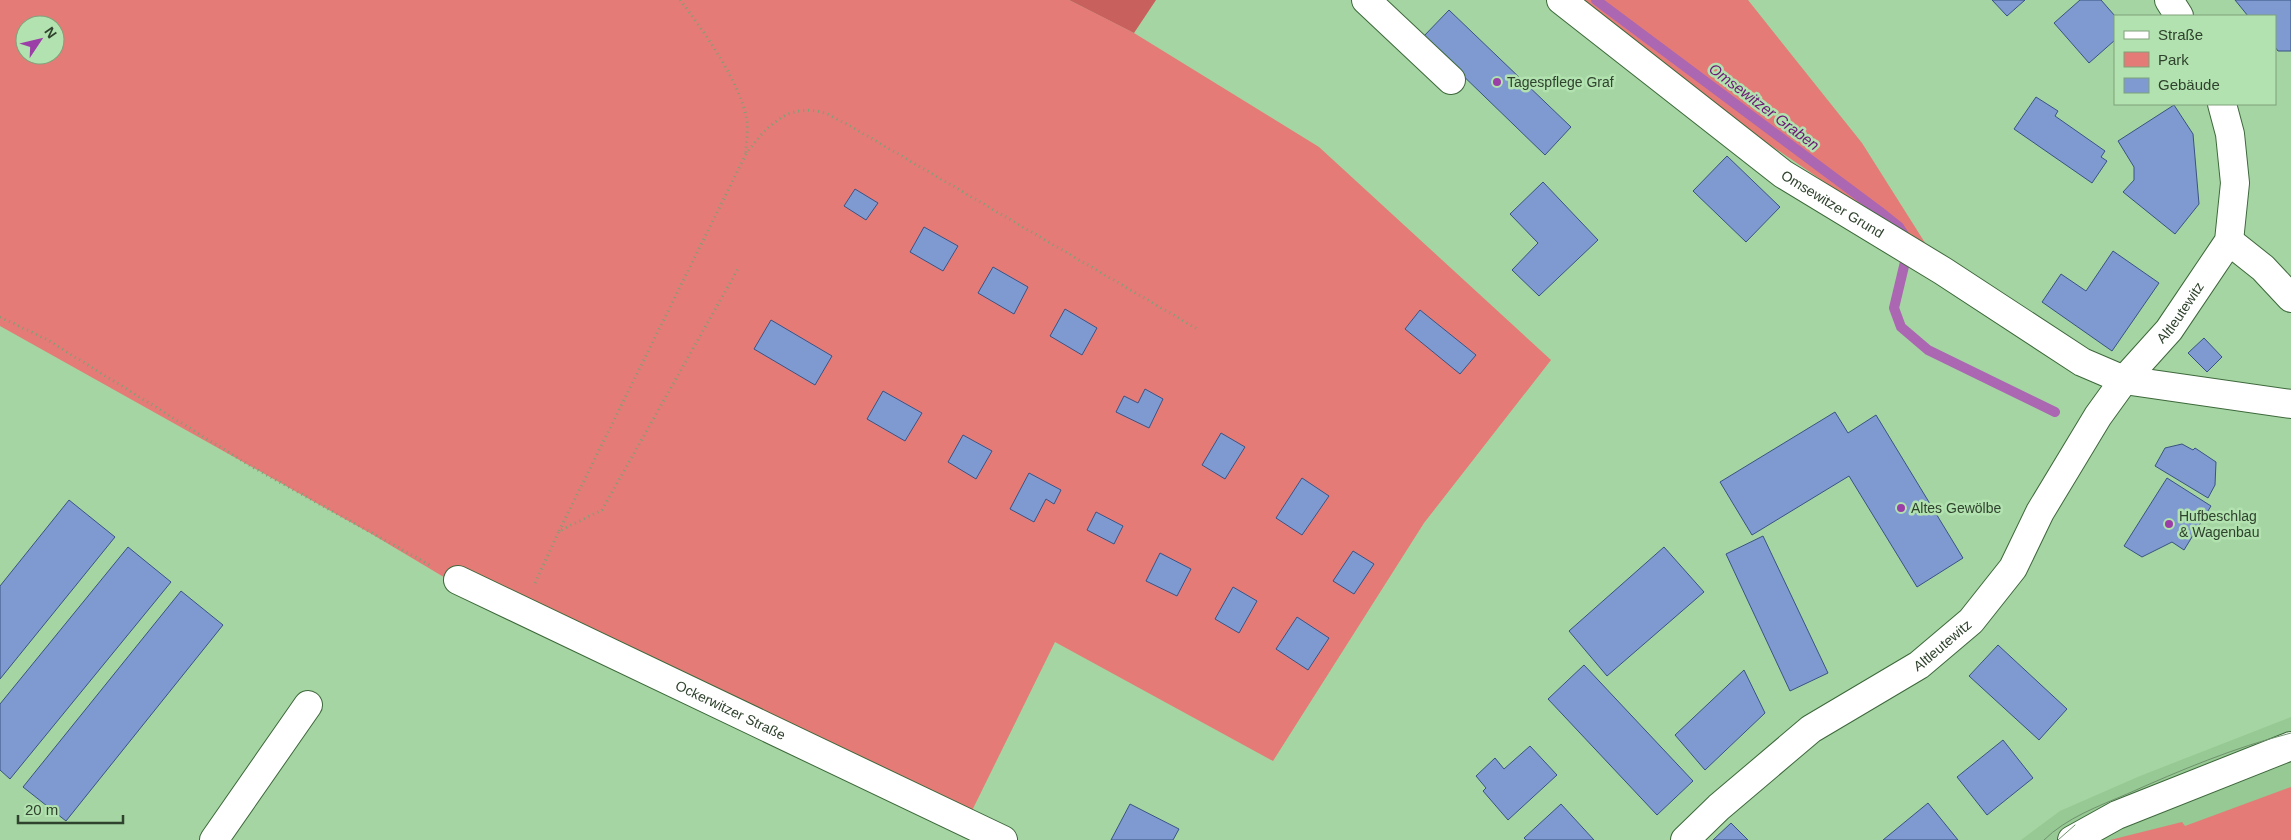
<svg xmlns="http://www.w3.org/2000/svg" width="2291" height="840" viewBox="0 0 2291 840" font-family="Helvetica,sans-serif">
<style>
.built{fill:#96c993}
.green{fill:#e57b77;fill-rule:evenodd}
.forest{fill:#c8605e}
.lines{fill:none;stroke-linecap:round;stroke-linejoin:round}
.stream{stroke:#ab67b2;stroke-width:10}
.building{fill:#7f9ad0;stroke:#3a5283}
.minor-casing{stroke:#3d683b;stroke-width:30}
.path{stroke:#7ba078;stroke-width:3;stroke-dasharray:1 4;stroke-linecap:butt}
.minor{stroke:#fff;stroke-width:28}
.tram{stroke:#6f926c;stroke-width:1}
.poi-dot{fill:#9c3ea7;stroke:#b2e2af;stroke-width:2}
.labels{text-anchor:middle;stroke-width:5;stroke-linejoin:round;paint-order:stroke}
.poi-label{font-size:14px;fill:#2f422d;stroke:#b2e2af;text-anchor:start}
.street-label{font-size:14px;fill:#2f422d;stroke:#b2e2af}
.water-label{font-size:15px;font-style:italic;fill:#6d1877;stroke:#b2e2af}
</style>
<rect width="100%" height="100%" fill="#a5d5a2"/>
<polygon class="built" points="2291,717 2291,840 2021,840 2060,811 2140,776"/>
<g class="green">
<path d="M0,0H1069L1134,33L1319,147L1551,360L1424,523L1273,761L1055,642L961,833L669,692L541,635L370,533L0,326ZM25,25H55V55H25Z"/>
<polygon points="1575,0 1748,0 1862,143 1934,257 1678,82"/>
<polygon points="2291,787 2291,840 2110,840 2182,822 2185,826"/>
</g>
<polygon class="forest" points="1069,0 1156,0 1134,33"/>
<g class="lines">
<g class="stream">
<polyline points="1596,0 1879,211 1899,227 1906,238"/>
<polyline points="1905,262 1894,308 1901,327 1928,350 2055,412"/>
</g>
</g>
<g class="building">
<polygon points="1992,0 2025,0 2007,16"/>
<polygon points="2080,0 2101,0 2115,16 2115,40 2089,63 2054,23"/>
<polygon points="2235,0 2291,0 2291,51 2278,51 2275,47 2275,16 2248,16"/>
<polygon points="1449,10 1571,127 1545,155 1423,37"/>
<polygon points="2036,97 2058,111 2055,116 2105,151 2101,157 2107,161 2092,183 2014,129"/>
<polygon points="2174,105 2193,134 2199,204 2175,234 2123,192 2134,180 2134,167 2118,141"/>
<polygon points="1727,156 1780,207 1746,242 1693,191"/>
<polygon points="1543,182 1598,240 1539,296 1512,270 1538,243 1510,214"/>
<polygon points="855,189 878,203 866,220 844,206"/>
<polygon points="924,227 958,246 943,271 910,252"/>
<polygon points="2113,251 2159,283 2112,351 2042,302 2061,274 2086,291"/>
<polygon points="993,267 1028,287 1014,314 978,293"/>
<polygon points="1065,309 1097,328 1082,355 1050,336"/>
<polygon points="1420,310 1476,355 1460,374 1405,329"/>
<polygon points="771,320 832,356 815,385 754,349"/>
<polygon points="2204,338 2222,357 2207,372 2188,353"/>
<polygon points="1145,389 1163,399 1149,428 1116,412 1124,396 1138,403"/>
<polygon points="883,391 922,413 905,441 867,419"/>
<polygon points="1835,412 1848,433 1876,415 1963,558 1917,587 1849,476 1752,535 1720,482"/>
<polygon points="1221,433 1245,447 1225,479 1202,465"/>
<polygon points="963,435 992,451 976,479 948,462"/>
<polygon points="2182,444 2193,450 2195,448 2216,462 2215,485 2208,498 2155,466 2165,448"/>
<polygon points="1029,473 1061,490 1054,504 1046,499 1034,522 1010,509"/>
<polygon points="1302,478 1329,496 1302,535 1276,518"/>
<polygon points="2167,478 2211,506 2184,550 2172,542 2142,557 2124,546"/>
<polygon points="69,500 115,537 0,679 0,586"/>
<polygon points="1096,512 1123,526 1114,544 1087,530"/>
<polygon points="1763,536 1828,673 1790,691 1726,554"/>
<polygon points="128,547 171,582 10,779 0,770 0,704"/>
<polygon points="1664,547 1704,592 1607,676 1569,631"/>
<polygon points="1353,551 1374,564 1354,594 1333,581"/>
<polygon points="1160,553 1191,569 1177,596 1146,581"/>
<polygon points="1233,587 1257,601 1239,633 1215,619"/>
<polygon points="181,591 223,625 66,821 23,787"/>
<polygon points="1297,617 1329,638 1308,670 1276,649"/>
<polygon points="1998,645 2067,709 2039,740 1969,676"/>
<polygon points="1584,665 1693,781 1657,815 1548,699"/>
<polygon points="1744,670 1765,713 1705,770 1675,735"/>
<polygon points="2003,740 2033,778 1987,815 1957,777"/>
<polygon points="1530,746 1557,775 1508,820 1483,791 1486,788 1476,776 1495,758 1504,769"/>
<polygon points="1928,803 1958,840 1883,840"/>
<polygon points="1130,804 1179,829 1173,840 1111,840"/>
<polygon points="1561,804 1594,840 1526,840 1524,838"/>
<polygon points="1731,823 1748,840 1713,840"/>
</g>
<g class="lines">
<g class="minor-casing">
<g id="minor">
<polyline points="1366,0 1451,80"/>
<path id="s1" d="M1561,0L1783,174L1943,271L2082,362L2124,380L2291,404"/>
<polyline points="2169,0 2179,16"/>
<polyline points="2229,241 2263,268 2291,298"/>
<path id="s2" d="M458,580L1003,840"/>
<polyline points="214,840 308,705"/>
<path id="s3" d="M1685,840L1719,807L1811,729L1919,665L1971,621L2013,568L2040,512L2098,416L2124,380L2169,330L2229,241L2235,183L2230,134L2222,104"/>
<polyline points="2072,840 2117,815 2291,746"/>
</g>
</g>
<g class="path">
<path d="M680,0C703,30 742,84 747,122C748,132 746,143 746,153"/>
<polyline points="0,317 46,339 254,468 430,565"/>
<path d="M559,531L746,154C764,130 783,106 816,111C828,112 841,122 852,127L1199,330"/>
<polyline points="535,583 559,531 602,510 739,267"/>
</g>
<use href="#minor" class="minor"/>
<g class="tram">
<path d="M2044,840C2066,818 2099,806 2127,794C2181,770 2233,748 2291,733"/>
<polyline points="2058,840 2075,825"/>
</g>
</g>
<g class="poi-dot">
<circle cx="1497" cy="82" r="5"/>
<circle cx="1901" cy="508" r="5"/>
<circle cx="2169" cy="524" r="5"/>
</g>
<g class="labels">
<g class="poi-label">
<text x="1507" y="87">Tagespflege Graf</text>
<text x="1911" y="513">Altes Gewölbe</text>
<text x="2179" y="521">Hufbeschlag<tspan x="2179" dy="16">&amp; Wagenbau</tspan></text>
</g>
<g class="street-label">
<text dy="5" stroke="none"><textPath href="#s1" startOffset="340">Omsewitzer Grund</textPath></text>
<text dy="5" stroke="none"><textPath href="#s3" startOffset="736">Altleutewitz</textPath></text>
<text dy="5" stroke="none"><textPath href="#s3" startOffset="324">Altleutewitz</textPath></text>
<text dy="5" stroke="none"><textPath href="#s2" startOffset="302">Ockerwitzer Straße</textPath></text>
</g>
<g class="water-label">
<text transform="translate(1764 107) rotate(37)" y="5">Omsewitzer Graben</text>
</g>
</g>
<rect x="2114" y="15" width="162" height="90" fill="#b2e2af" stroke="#7ea27b"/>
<rect x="2124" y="31" width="25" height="8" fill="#ffffff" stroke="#7ea27b"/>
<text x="2158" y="40" font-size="15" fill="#2f422d">Straße</text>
<rect x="2124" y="52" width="25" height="15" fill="#e57b77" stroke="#7ea27b"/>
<text x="2158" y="65" font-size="15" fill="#2f422d">Park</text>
<rect x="2124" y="78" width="25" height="15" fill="#7f9ad0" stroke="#7ea27b"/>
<text x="2158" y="90" font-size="15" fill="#2f422d">Gebäude</text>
<g transform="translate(40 40) rotate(55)"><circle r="24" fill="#b2e2af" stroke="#7ea27b"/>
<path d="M0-4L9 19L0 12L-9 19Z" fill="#9c3ea7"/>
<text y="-8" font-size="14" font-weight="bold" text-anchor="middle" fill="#2f422d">N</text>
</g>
<path d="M18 815v8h105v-8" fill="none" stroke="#2f422d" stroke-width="2.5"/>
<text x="25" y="815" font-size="15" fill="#2f422d" stroke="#b2e2af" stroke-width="4" paint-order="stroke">20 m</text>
</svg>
